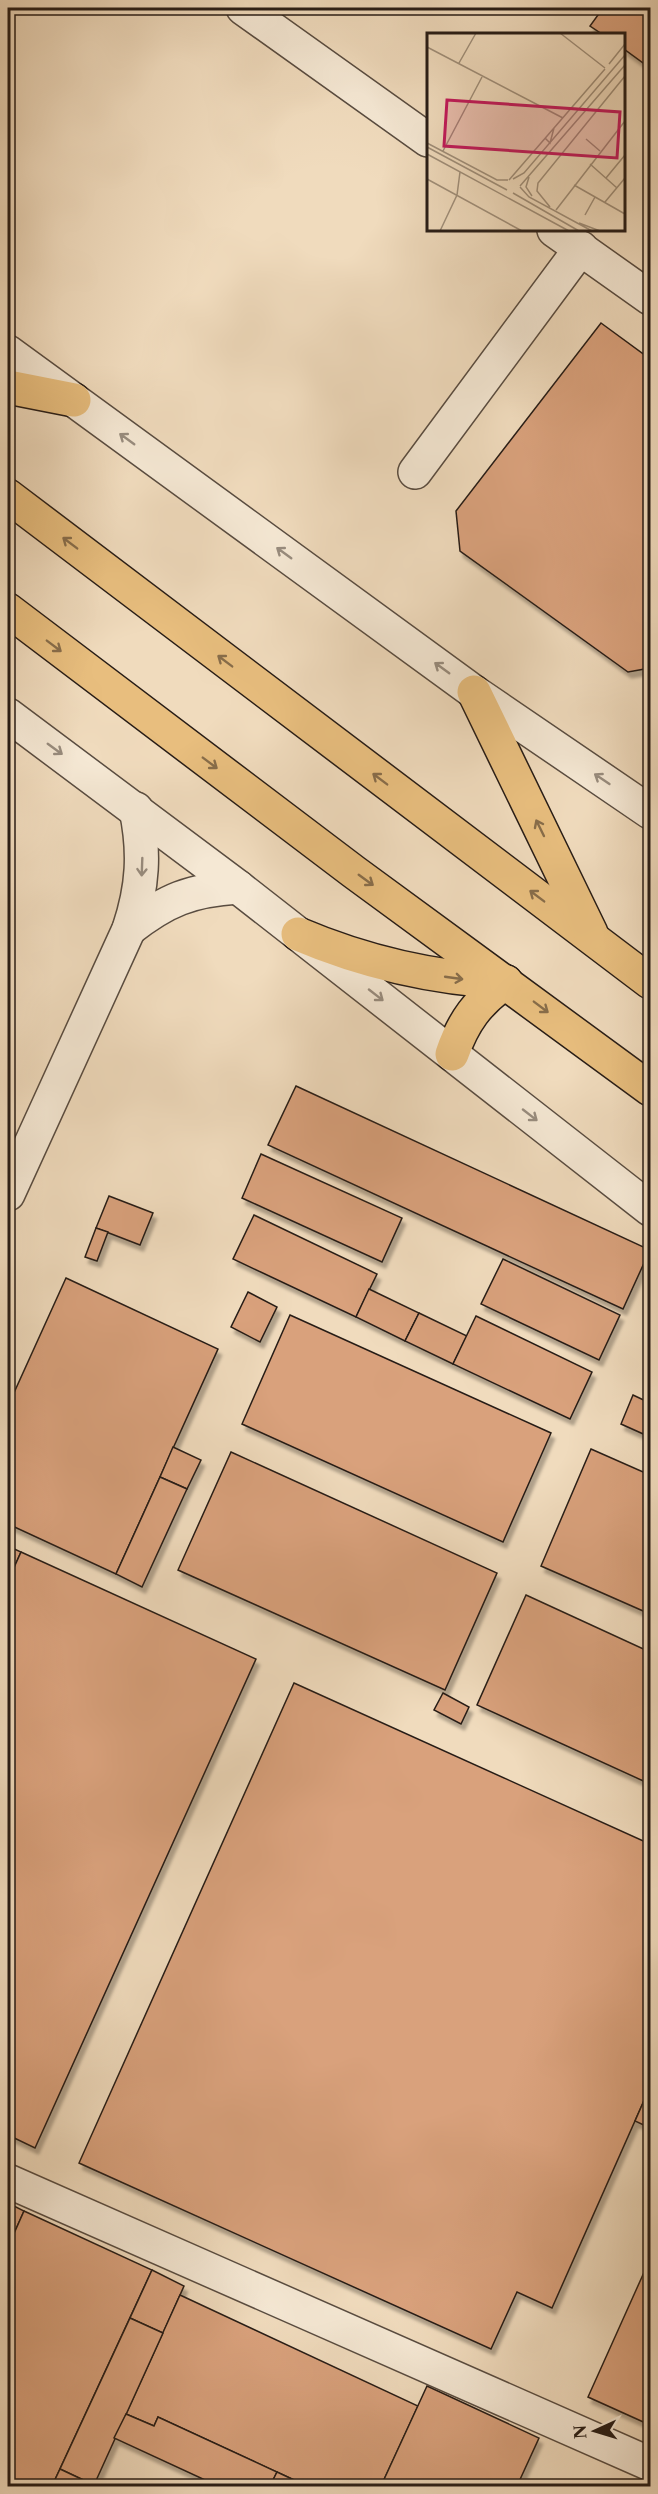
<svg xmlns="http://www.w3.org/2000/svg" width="658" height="2494" viewBox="0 0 658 2494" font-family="'Libre Caslon Text',serif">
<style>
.building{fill:#d9a17c;stroke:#271c16;stroke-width:1.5;filter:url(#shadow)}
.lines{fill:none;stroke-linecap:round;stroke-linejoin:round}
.minor-casing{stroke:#594c40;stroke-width:36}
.major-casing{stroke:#271c16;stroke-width:36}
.minor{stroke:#f5e8d4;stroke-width:33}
.major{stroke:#e8be7e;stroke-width:33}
.oneway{stroke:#988c7e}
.oneway2{stroke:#886d4a}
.inset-road{fill:none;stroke:#a08f7a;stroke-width:1.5}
.view{fill:#c2185b;fill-opacity:0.15;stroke:#c2185b;stroke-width:3}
.inset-edge{fill:none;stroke:#271c16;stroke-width:3}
</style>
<defs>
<filter id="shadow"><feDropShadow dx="3.5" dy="6" stdDeviation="1.5" flood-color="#0004"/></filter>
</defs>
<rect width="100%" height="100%" fill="#f0dbbd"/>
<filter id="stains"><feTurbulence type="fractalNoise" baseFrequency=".00333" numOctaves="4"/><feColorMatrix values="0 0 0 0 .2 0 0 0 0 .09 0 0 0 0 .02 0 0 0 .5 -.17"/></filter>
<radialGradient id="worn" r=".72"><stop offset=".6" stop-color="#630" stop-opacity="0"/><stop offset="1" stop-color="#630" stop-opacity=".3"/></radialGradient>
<g class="building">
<polygon points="603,8 650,8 650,68 624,49 624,34 602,34 590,26"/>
<polygon points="601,323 650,359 650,668 628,672 460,551 456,511"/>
<polygon points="296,1086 650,1250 623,1309 268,1145"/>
<polygon points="261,1154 402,1218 382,1262 242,1198"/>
<polygon points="109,1196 153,1213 140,1245 96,1228"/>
<polygon points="254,1215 377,1274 356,1317 233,1259"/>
<polygon points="96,1228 108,1232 97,1261 85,1257"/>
<polygon points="503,1259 620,1315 599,1360 481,1304"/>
<polygon points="66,1278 218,1349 116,1574 8,1524 8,1406"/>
<polygon points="369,1289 419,1313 405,1341 356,1317"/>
<polygon points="248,1292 277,1307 260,1342 231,1327"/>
<polygon points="419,1313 467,1336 453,1364 405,1341"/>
<polygon points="290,1315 551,1433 503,1542 242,1424"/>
<polygon points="476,1316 592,1372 570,1419 453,1364"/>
<polygon points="633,1395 650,1403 650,1437 621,1424"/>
<polygon points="173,1447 201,1460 187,1489 160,1477"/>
<polygon points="591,1449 650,1475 650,1614 541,1566"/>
<polygon points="231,1452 497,1573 445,1690 178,1570"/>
<polygon points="160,1477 187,1489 142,1587 116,1574"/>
<polygon points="8,1546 21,1552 8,1581"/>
<polygon points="21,1552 256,1659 35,2148 8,2135 8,1581"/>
<polygon points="526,1595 650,1652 650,1784 477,1705"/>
<polygon points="294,1683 650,1844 650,2087 552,2308 517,2292 491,2349 79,2163"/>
<polygon points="443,1693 469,1707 461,1724 434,1710"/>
<polygon points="650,2087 650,2128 635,2121"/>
<polygon points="8,2203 24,2211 8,2247"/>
<polygon points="24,2211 152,2270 52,2486 8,2486 8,2247"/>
<polygon points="650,2259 650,2425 588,2397"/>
<polygon points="152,2270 184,2286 163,2333 130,2318"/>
<polygon points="180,2295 418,2406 381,2486 307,2486 158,2417 154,2426 126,2414"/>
<polygon points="130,2318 163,2333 94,2485 60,2469"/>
<polygon points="427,2386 539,2438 517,2486 381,2486"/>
<polygon points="126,2414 154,2426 158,2417 277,2472 270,2486 218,2486 114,2438"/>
<polygon points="60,2469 94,2485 93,2486 52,2486"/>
<polygon points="277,2472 307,2486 270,2486"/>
</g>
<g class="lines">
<g class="minor-casing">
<g id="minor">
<polyline points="243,8 428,140"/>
<polyline points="554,230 650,298"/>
<polyline points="8,352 474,692 650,812"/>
<polyline points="415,472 581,248"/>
<polyline points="8,715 238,887 650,1209"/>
<path d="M129,929C166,900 191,890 238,887"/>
<path d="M8,1194L129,929C143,887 145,852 136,809"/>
<polyline points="8,2181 650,2464"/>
</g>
</g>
<g class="major-casing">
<g id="major">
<polyline points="8,387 74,400"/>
<polyline points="8,496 650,982"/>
<polyline points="8,610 354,872 650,1089"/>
<polyline points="474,692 591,933"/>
<path d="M298,934C366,963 432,978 506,982"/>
<path d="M452,1054C463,1022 478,1001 506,982"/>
</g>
</g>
<use href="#minor" class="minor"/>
<use href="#major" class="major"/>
</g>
<defs><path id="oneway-shaft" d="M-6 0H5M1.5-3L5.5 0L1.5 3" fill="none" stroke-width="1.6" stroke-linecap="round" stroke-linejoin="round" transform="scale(1.5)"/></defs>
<g class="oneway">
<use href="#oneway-shaft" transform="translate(127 439) rotate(-144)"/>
<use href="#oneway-shaft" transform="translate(284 553) rotate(-144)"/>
<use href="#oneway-shaft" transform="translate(442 668) rotate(-144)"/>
<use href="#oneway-shaft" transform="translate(55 749) rotate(36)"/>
<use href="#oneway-shaft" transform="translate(602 779) rotate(-146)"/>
<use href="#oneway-shaft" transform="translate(142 867) rotate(92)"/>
<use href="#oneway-shaft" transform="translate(376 995) rotate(38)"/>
<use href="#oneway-shaft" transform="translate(530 1115) rotate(38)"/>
</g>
<g class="oneway2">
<use href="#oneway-shaft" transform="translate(70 543) rotate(-143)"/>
<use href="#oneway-shaft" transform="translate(54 646) rotate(37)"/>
<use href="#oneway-shaft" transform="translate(225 661) rotate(-143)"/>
<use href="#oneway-shaft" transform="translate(210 763) rotate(37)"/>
<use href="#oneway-shaft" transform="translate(380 779) rotate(-143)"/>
<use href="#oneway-shaft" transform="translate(540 828) rotate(-116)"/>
<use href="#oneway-shaft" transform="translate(366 880) rotate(36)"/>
<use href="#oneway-shaft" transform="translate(537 896) rotate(-143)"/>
<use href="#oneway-shaft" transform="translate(454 978) rotate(8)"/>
<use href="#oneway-shaft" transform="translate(541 1007) rotate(37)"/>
</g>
<g transform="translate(427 33)">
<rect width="198" height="198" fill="#f0dbbd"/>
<path class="inset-road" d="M133,0L178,35M0,14L136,85M32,30L49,0M182,31L198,11M118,105L123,110L127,95M159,106L173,118M0,110L70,147H81M0,114L80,157M16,118L55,44M0,121L142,198M163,131L190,155M102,144L99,154L105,163M179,145L198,122M0,146L95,198M86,146L97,140L198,22M82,147L178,36M147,152L198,181M93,153L198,32M93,154L102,164L165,198M86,160L152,198M178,169L198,145M123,174L110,158L111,150L198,43M129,177L198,88M158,182L168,164M152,190L173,198M13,198L30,162L33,139"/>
<path class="view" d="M20,67L193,79L190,125L17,113Z"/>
<rect width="198" height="198" class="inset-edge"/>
</g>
<rect width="658" height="2494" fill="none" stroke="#f0dbbd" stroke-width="30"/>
<rect x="9" y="9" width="640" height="2476" fill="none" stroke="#271c16" stroke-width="3"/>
<rect x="15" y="15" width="628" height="2464" fill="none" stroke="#271c16" stroke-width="1.5"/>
<g transform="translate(595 2431) rotate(266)" stroke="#f5e8d4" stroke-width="4.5" paint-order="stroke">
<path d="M0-4.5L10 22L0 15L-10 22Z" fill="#271c16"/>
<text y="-9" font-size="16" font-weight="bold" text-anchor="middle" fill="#271c16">N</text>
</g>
<rect width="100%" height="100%" filter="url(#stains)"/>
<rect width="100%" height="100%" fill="url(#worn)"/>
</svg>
